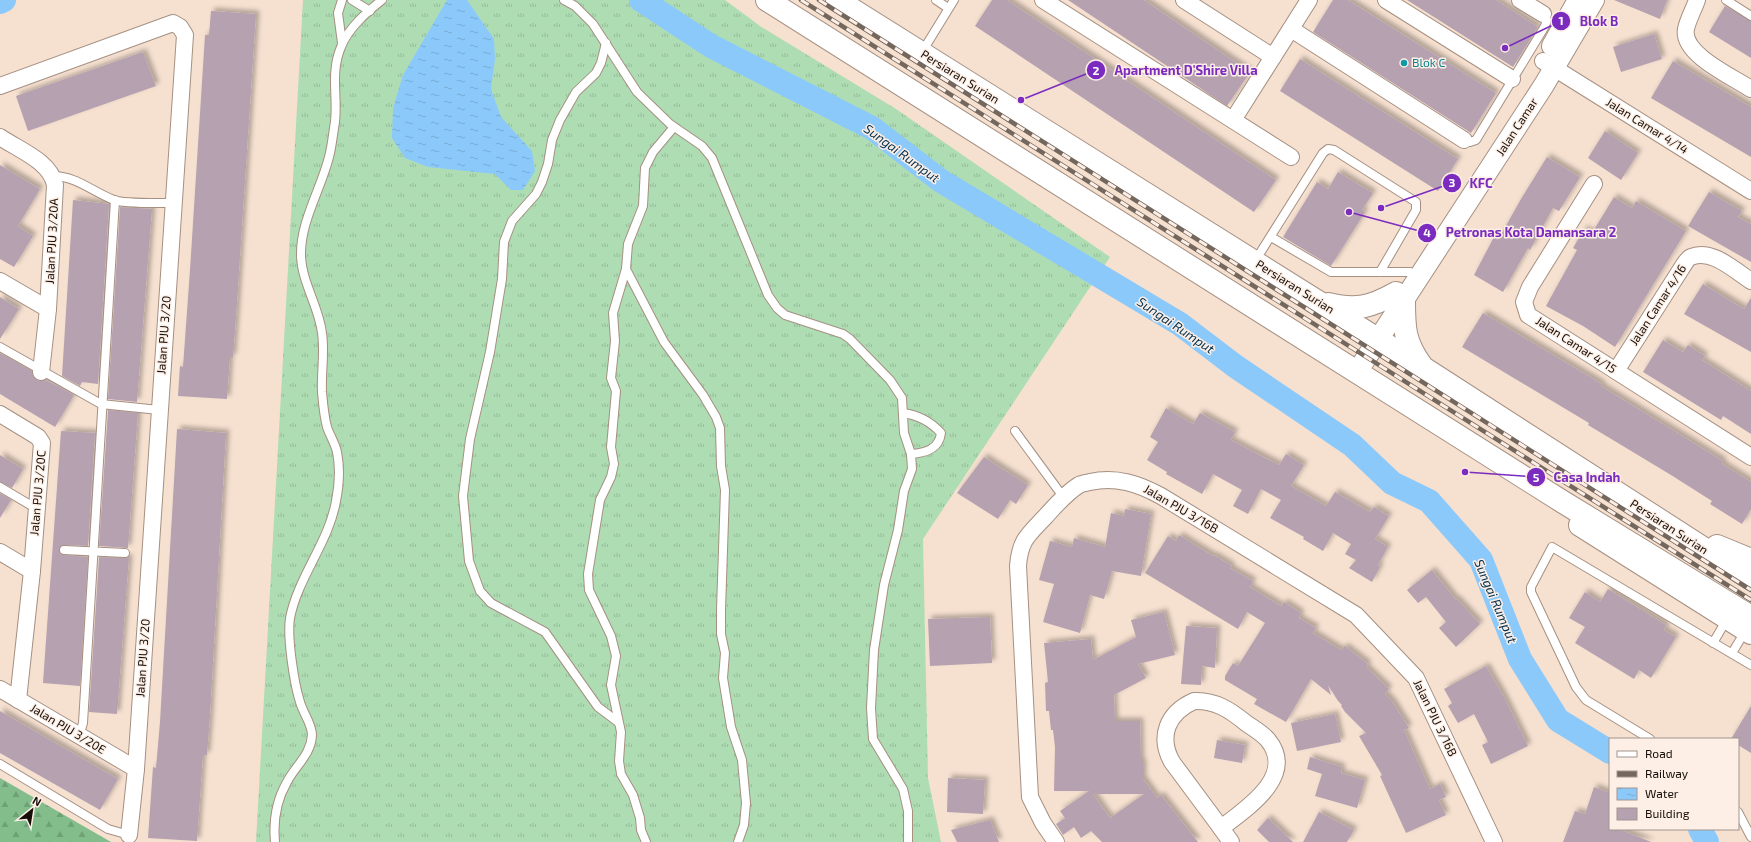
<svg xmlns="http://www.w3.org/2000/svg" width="1751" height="842" viewBox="0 0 1751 842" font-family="'Exo 2',sans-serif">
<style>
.grass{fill:url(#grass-tufts)}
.forest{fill:url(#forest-firs)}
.water{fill:url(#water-ripples)}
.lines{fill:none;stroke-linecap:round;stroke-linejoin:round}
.river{stroke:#8bc9fa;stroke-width:24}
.building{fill:#b6a1b0;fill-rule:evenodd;filter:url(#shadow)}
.service-casing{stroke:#a59082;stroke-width:10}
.minor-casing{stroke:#a59082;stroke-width:18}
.tertiary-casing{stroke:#a59082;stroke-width:22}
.secondary-casing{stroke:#a59082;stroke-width:24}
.primary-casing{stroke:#a59082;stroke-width:24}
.service{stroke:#fff;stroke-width:8}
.minor{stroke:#fff;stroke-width:16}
.tertiary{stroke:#fff;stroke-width:20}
.secondary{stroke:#fff;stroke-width:22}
.primary{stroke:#fff;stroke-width:22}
.rail-casing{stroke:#74675d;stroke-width:4.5}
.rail{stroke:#fdefe6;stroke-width:3;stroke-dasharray:9;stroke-linecap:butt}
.culture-dot{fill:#0f9aa8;stroke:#fdefe6;stroke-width:1.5}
.labels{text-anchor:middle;stroke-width:3;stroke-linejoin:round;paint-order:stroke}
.culture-label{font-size:12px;fill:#0d838f;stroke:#fdefe6;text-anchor:start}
.street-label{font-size:12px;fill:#150e09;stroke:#fdefe6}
.water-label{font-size:13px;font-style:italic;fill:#003150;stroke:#fdefe6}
.leader{fill:none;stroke:#7b2cbf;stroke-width:1.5}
.callout-dot{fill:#7b2cbf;stroke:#fdefe6;stroke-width:1.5}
.mark-label{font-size:12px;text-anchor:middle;font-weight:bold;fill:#fff}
.callout-label{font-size:13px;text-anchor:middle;font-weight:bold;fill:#7b2cbf;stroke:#fdefe6;stroke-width:3;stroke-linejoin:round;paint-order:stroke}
</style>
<defs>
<pattern id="grass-tufts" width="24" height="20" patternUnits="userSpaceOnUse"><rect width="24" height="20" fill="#aeddb4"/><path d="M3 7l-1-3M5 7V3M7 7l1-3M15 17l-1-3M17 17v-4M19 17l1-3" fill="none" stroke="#95bc99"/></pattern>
<pattern id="forest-firs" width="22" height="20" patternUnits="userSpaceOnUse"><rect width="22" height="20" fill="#82bd8b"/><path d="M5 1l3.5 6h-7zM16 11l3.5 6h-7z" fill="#6fa177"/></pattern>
<pattern id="water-ripples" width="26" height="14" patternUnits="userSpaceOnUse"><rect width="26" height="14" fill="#8bc9fa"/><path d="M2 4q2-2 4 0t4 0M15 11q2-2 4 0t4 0" fill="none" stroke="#77abd5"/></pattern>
<filter id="shadow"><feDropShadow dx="3.5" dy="-3.5" stdDeviation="2" flood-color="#0004"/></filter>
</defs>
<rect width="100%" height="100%" fill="#f6e0d0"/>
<polygon class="grass" points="303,0 725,0 760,26 896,109 1110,257 923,539 928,778 941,842 256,842"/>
<polygon class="forest" points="0,778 111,842 0,842"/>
<polygon class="water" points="447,0 467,0 494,39 495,59 491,89 501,117 532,151 535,171 523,190 511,190 495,174 428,167 405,158 392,138 393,108 403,75"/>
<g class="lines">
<g class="river">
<polyline points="641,0 711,46 872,128 941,181 1180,324 1235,366 1352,445 1392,483 1429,501 1481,560 1520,659 1558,720 1610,752"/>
<polyline points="0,2 4,0"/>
<polyline points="1700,829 1707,842"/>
</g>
</g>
<g class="building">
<polygon points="992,0 1007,0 1276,180 1254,212 975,26"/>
<polygon points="1068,0 1144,0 1250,72 1227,106"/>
<polygon points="1333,0 1348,0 1496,93 1471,133 1313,32"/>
<polygon points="1407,0 1496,0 1538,27 1513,67"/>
<polygon points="1614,0 1667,0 1660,19"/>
<polygon points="1725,6 1751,21 1751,58 1709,32"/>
<polygon points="211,11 256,14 236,317 233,357 230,357 227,399 178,396 180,366 183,367 190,270 205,35 209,35"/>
<polygon points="1654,34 1662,59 1621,72 1613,47"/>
<polygon points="143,52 156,86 28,131 16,96"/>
<polygon points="1300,59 1458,159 1438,191 1280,91"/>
<polygon points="1673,61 1751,107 1751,157 1651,98"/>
<polygon points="1605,131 1638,153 1621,180 1588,158"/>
<polygon points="1547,157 1580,177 1559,211 1553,208 1530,250 1528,248 1503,292 1474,275 1494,237 1498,240 1521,199"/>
<polygon points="0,165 40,189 18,226 33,236 14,267 0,259"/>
<polygon points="1338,172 1373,193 1362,210 1365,212 1331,266 1283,237 1317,182 1328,189"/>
<polygon points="1709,192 1742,211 1738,217 1751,224 1751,262 1688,226"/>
<polygon points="1614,197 1632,208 1636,201 1686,231 1615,347 1583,326 1546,306 1577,250 1573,248 1584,229 1592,233"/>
<polygon points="73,200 109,204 98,384 82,382 80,386 62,376"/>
<polygon points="120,207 152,209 137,402 108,399"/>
<polygon points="1703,284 1744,309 1751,298 1751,352 1684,314"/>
<polygon points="0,297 19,309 0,339"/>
<polygon points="1483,313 1602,384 1601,386 1723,461 1722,464 1751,482 1751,509 1742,524 1710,504 1712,501 1671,475 1588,425 1589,423 1462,347"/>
<polygon points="1663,340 1683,352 1688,345 1705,356 1702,360 1751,391 1751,434 1723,416 1721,420 1643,372"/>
<polygon points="0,353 32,371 36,380 40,381 46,380 74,395 55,427 0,394"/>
<polygon points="1166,408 1193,424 1200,413 1235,432 1231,440 1279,465 1286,454 1304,465 1291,486 1326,506 1335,492 1370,512 1374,507 1389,516 1375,539 1388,547 1378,565 1380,567 1372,582 1349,568 1356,560 1345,554 1351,544 1333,533 1323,551 1303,539 1304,537 1270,518 1281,500 1261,489 1248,514 1233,506 1242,490 1213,474 1202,494 1166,474 1167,472 1147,460 1158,442 1150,437"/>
<polygon points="108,410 138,413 128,548 99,546"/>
<polygon points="177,429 226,433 210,715 207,755 203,755 197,841 148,838 153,767 156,768 160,722"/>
<polygon points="61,431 95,433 88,546 64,545 59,549 59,553 63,555 88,557 80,686 43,683"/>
<polygon points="0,455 23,469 12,488 0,482"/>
<polygon points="984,457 1028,485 1016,504 1010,500 998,519 957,493"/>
<polygon points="0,493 11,500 0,518"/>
<polygon points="1125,509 1151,514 1141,576 1112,571 1104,599 1090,595 1080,633 1043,622 1054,584 1039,580 1050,541 1072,547 1074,538 1105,547 1111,513 1124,516"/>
<polygon points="1179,535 1213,556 1214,555 1232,566 1230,568 1253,581 1250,587 1281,606 1284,602 1301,613 1299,618 1316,628 1313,633 1341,650 1345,646 1368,664 1366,667 1389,689 1385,694 1392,701 1409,728 1404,730 1430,789 1440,784 1446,797 1439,800 1446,815 1406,833 1380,776 1382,775 1359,736 1366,733 1345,712 1341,706 1342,705 1338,701 1328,685 1331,695 1311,679 1286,722 1254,704 1257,699 1225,680 1225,676 1233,663 1238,666 1265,623 1247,612 1238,629 1145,573 1168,536 1176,541"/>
<polygon points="99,557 125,558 129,557 117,714 89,712"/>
<polygon points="1432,570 1456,600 1457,599 1480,624 1456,647 1439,628 1446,622 1426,597 1418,603 1407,590"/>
<polygon points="1608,589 1666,625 1664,630 1676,637 1651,678 1639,670 1634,679 1575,643 1585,627 1569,618 1585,592 1600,602"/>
<path d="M1164,612L1175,655L1138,664L1146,678L1114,695L1115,721H1140L1141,762H1143V779L1157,798L1161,795L1198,842H1102L1091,831L1081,838L1074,827L1063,835L1056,824L1065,818L1060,811L1089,791H1054L1055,747L1053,730H1051L1049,711H1046L1045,683L1048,682L1044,643L1091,639L1093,660L1136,637L1131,620ZM1093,794H1144L1110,818Z"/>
<polygon points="990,617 992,663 930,666 928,619"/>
<polygon points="1186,626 1217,628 1215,668 1202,666 1201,685 1181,684"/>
<polygon points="1486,666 1504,697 1528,746 1491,764 1482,745 1488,742 1474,714 1458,723 1448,706 1452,703 1444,689"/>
<polygon points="1751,706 1751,753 1738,745 1738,739 1731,739"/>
<polygon points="0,711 118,779 100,810 0,753"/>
<polygon points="1335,714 1341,742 1297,751 1291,723"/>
<polygon points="1217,740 1245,745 1242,763 1214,758"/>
<polygon points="1310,757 1342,767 1341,773 1365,780 1357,808 1315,796 1322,774 1307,769"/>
<polygon points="948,778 985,780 983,814 947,812"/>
<polygon points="1594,787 1610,793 1610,829 1619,829 1651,842 1563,842 1575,811 1585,814"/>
<polygon points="1319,812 1354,830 1347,842 1303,842"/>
<polygon points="1268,818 1293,842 1269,842 1257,830"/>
<polygon points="990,820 999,842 957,842 951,830"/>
</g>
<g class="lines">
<g class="service-casing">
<g id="service">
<polyline points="342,0 338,13 342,43"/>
<polyline points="352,0 370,11"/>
<polyline points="564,0 575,6 593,24 637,92 670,124 702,146 712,158 768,295 777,308 785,315 843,334 850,339 890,380 902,398 904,433 911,454 912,469 904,491 898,530 884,585 874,650 871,708 873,739 903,789 908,811 908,842"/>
<polyline points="936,0 948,8"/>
<polyline points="1726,0 1751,16"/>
<polyline points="606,43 601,63 596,73 576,92 560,120 552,140 548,164 542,182 536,194 512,221 504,242 502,279 490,352 470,439 463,496 469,561 480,591 491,603 545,632 598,707 618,722"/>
<polyline points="922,52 954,0"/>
<polyline points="674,127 653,152 645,168 643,206 628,244 626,269 664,342 703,395 716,417 720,428 721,466 725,490 721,610 721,634 725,653 723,678 731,727 742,760 746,803 744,825 738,842"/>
<polyline points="1464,140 1470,142 1476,140 1545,26 1547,20 1543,14"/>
<path d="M53,176C76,176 93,192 114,200C124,204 160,203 173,203"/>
<polyline points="1271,237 1331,272 1410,272"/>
<polyline points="1255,261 1323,153 1328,149 1334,150 1416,202 1416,210 1380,272"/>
<polyline points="626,269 613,313 615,341 611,378 616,391 611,447 614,464 611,477 600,500 588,574 589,590 611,636 616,656 611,685 621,732 619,761 621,774 633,795 640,818 641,830 646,842"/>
<polyline points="0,347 101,404 159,410"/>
<path d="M903,413C918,415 931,422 941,433C939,449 926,453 911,454"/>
<polyline points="1015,431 1064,498"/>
<polyline points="0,487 37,509"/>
<polyline points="64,550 125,553"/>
<polyline points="1713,643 1727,619"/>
<polyline points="1732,653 1746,630"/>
<polyline points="79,736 83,723 115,200"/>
<polyline points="1650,739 1586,700 1576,687 1531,592 1531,587 1552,547 1751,665"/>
<polyline points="0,764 108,829 129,835"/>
<polyline points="1738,812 1751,837"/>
<path d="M275,842C273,820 276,801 287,782C295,766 311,755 312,735C312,724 303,713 300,702C294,683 287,637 290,618C298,577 329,542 336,501C339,486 340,467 337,452C335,443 330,436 327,427C324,416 323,403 322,392C321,372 325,353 322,333C319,307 302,283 301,256C300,222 321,189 329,157C332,146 333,133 335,122C338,96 330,73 341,47C348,28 367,12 382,0"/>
</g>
</g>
<g class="minor-casing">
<g id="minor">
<polyline points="1043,0 1291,157"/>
<polyline points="1184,0 1273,57"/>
<polyline points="1386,0 1512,79"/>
<polyline points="1520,0 1543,14"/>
<path d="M1697,0C1694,9 1688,19 1686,29C1681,54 1733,77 1751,89"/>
<polyline points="1291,29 1464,140"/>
<polyline points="1543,61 1751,191"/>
<polyline points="0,86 173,23 180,27 185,35 136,769 129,835"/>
<polyline points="1233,120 1309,0"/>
<path d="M0,137C19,150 50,161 55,185L48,309L41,372"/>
<polyline points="1594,184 1530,287 1524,302 1528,315 1751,457"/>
<polyline points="0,281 48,309"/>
<path d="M1616,371L1683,266C1685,263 1688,258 1691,257C1712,248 1735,271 1751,281"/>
<polyline points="0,414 38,437 42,443 32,571 18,700"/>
<polyline points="0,552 32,571"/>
<polyline points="0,689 136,769"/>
<path d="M1194,701C1215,700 1230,710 1246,723C1253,728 1262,733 1268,740C1297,776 1246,809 1221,828L1172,762C1158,737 1167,713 1194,701Z"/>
<polyline points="1221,828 1231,842"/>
<path d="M1056,842L1043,823L1030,797L1018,566C1020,540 1028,535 1045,517C1055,506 1066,493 1079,485C1082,483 1087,483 1090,482C1116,476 1139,484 1161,496L1356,615L1416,678L1494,842"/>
</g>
</g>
<g class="tertiary-casing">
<g id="tertiary">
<polyline points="1552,46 1578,0"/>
<polyline points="1357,372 1544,85 1594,0"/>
</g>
</g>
<g class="secondary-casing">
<polyline id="secondary" points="1580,525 1751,633"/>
</g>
<g class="primary-casing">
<g id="primary">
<polyline points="767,0 1563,502 1751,617"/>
<polyline points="837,0 1422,367 1751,579"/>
<path d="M1404,300C1404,328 1404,341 1421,365"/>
<path d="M1328,304C1356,311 1371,307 1396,293"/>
<polyline points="1717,546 1751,560"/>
</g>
</g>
<use href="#service" class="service"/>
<use href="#minor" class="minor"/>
<use href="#tertiary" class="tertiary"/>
<use href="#secondary" class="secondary"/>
<use href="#primary" class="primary"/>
<g class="rail-casing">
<g id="rail">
<polyline points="801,0 1751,600"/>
<polyline points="819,0 1751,590"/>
</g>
</g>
<use href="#rail" class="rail"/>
</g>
<circle class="culture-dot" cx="1404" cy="63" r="4"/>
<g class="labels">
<g class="culture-label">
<text x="1412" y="67">Blok C</text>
</g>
<g class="street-label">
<text transform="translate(960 77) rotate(32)" y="4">Persiaran Surian</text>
<text transform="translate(1647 126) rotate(32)" y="4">Jalan Camar 4/14</text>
<text transform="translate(1517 127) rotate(-57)" y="4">Jalan Camar</text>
<text transform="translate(52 241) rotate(-87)" y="4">Jalan PJU 3/20A</text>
<text transform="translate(1295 287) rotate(32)" y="4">Persiaran Surian</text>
<text transform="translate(1658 305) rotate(-57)" y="4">Jalan Camar 4/16</text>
<text transform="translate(164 335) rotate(-86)" y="4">Jalan PJU 3/20</text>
<text transform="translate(1576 345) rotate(33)" y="4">Jalan Camar 4/15</text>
<text transform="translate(38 493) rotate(-85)" y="4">Jalan PJU 3/20C</text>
<text transform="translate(1181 509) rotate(30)" y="4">Jalan PJU 3/16B</text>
<text transform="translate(1669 527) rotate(33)" y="4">Persiaran Surian</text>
<text transform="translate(143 658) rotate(-86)" y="4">Jalan PJU 3/20</text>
<text transform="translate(1435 718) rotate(64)" y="4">Jalan PJU 3/16B</text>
<text transform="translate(68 729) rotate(31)" y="4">Jalan PJU 3/20E</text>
</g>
<g class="water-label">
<text transform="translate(902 153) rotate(36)" y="5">Sungai Rumput</text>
<text transform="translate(1176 325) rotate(34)" y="5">Sungai Rumput</text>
<text transform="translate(1496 601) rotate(67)" y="5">Sungai Rumput</text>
</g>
</g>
<path class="leader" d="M1505 48L1561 21M1021 100L1096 70M1381 208L1452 183M1349 212L1427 233M1465 472L1536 477"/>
<g class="callout-dot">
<circle cx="1505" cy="48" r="4"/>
<circle cx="1021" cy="100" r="4"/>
<circle cx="1381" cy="208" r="4"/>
<circle cx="1349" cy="212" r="4"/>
<circle cx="1465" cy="472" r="4"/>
<circle cx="1561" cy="21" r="10"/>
<circle cx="1096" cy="70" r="10"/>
<circle cx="1452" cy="183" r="10"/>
<circle cx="1427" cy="233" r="10"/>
<circle cx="1536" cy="477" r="10"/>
</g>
<g class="mark-label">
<text x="1561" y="25">1</text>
<text x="1096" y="75">2</text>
<text x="1452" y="187">3</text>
<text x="1427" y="237">4</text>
<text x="1536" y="482">5</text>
</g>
<g class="callout-label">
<text x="1599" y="26">Blok B</text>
<text x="1186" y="75">Apartment D'Shire Villa</text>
<text x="1481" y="188">KFC</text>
<text x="1531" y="237">Petronas Kota Damansara 2</text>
<text x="1587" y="482">Casa Indah</text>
</g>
<rect x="1609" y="738" width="130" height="92" fill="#fdefe6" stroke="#a0958e"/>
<rect x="1617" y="751" width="20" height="6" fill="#ffffff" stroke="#a0958e"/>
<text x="1645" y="758" font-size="12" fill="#150e09">Road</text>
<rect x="1617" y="771" width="20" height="6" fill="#74675d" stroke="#a0958e"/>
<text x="1645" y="778" font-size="12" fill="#150e09">Railway</text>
<rect x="1617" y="788" width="20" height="12" fill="url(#water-ripples)" stroke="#a0958e"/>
<text x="1645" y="798" font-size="12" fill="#150e09">Water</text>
<rect x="1617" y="808" width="20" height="12" fill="#b6a1b0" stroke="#a0958e"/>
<text x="1645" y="818" font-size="12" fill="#150e09">Building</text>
<g transform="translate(32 810) rotate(30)" stroke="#fdefe6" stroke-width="3" paint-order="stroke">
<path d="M0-3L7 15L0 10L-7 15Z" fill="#150e09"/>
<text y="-6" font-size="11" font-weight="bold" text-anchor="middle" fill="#150e09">N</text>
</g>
</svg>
